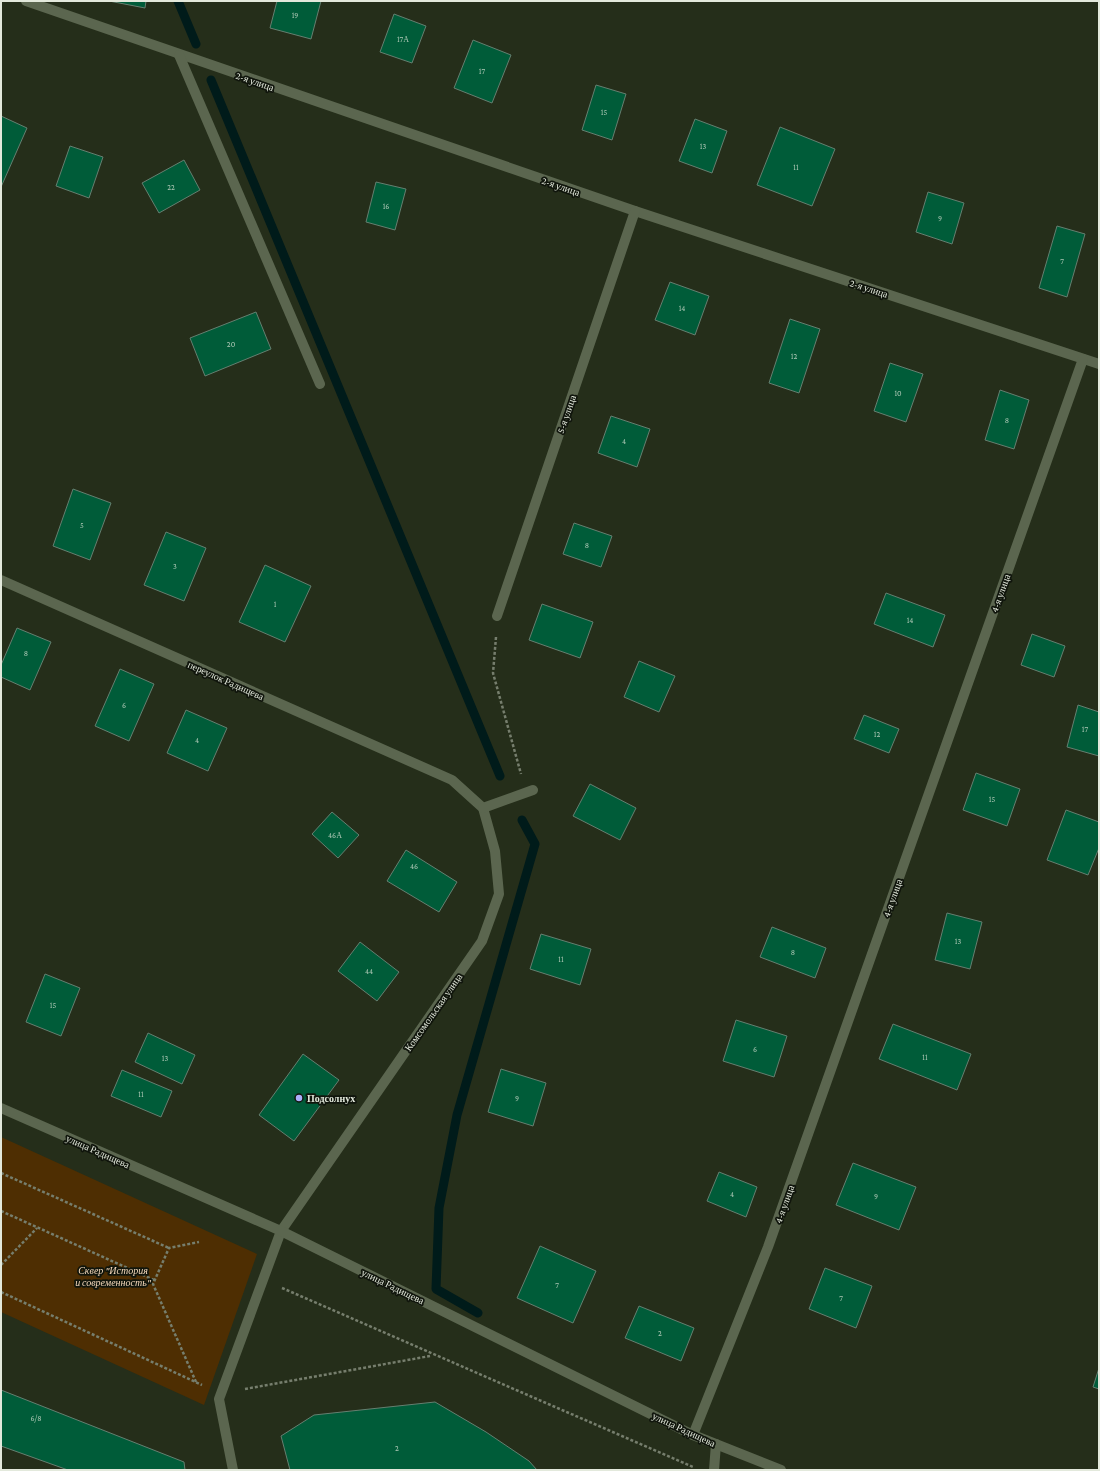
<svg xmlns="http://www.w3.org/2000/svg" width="1100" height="1471" viewBox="0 0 1100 1471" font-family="'Crimson Pro',serif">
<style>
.green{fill:#4e2e02}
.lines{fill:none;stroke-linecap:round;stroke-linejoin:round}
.stream{stroke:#001b1a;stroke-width:9}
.building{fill:#005c39;stroke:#657f70}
.path{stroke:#767e6d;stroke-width:2.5;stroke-dasharray:3 2;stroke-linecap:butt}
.minor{stroke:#5b664f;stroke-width:10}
.poi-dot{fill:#abaffb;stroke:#10150c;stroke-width:1.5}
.labels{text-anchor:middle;stroke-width:3.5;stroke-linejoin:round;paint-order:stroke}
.number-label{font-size:8px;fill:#aac6b3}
.street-label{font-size:10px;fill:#e3e9dc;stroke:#10150c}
.poi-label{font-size:10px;font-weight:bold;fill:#e3e9dc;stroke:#10150c;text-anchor:start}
.park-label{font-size:10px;font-style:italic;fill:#f6d9bb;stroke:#10150c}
</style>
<rect width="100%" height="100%" fill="#252e1a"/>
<polygon class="green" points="1,1137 257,1254 204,1405 1,1312"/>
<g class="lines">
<g class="stream">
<polyline points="178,1 196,44"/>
<polyline points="211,80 500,776"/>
<polyline points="478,1313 436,1289 439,1208 457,1115 535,844 522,820"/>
</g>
</g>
<g class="building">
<polygon points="109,1 146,1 145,8"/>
<polygon points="277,1 321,1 311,39 270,28"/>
<polygon points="394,14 426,26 412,63 380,52"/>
<polygon points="473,40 511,55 492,103 454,88"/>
<polygon points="596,85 626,94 612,140 582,130"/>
<polygon points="1,116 27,128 1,187"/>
<polygon points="695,119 727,131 712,173 679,161"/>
<polygon points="780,127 835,149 812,206 757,185"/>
<polygon points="70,146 103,157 89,198 56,186"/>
<polygon points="184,160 200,190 159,213 142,183"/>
<polygon points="376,182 406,189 395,230 366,222"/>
<polygon points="928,192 964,203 952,244 916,232"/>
<polygon points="1057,226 1085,234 1067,297 1039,288"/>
<polygon points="670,282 709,296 695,335 655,320"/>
<polygon points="256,312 271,349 205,376 190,338"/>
<polygon points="790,319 820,329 799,393 769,383"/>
<polygon points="890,363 923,374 906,422 874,411"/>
<polygon points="1000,390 1029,400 1014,449 985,440"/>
<polygon points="611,416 650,429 637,467 598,453"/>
<polygon points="73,489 111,503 90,560 53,546"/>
<polygon points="574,523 612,536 601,567 563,554"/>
<polygon points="166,532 206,548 184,601 144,585"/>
<polygon points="265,565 311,586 285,642 239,622"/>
<polygon points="886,593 945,615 933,647 874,624"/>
<polygon points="542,604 593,622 580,658 529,640"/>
<polygon points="17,628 51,642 30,690 1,677 1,665"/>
<polygon points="1032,634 1065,646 1054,677 1021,665"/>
<polygon points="639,661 675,676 659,712 624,697"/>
<polygon points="120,669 154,684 129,741 95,726"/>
<polygon points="1078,705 1099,712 1099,756 1067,747"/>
<polygon points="186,710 227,728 208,771 167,753"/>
<polygon points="864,715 899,729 889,753 854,739"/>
<polygon points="976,773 1020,789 1007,826 963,810"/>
<polygon points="590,784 636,808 620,840 573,816"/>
<polygon points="1066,810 1099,822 1099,848 1088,875 1047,860"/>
<polygon points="332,812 359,835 338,858 312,834"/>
<polygon points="406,850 457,882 439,912 387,881"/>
<polygon points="947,913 982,922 970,969 935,960"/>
<polygon points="772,927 826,948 815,978 760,957"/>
<polygon points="541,934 591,949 580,985 530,969"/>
<polygon points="360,942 399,972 377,1001 338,971"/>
<polygon points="45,974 80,988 61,1036 26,1022"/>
<polygon points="736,1020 787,1036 774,1077 723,1061"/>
<polygon points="893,1024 971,1054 957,1090 879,1059"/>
<polygon points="148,1033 195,1055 182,1084 135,1062"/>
<polygon points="303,1054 339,1080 294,1141 259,1115"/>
<polygon points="501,1069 546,1083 533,1126 488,1112"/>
<polygon points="122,1070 172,1091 161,1117 111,1096"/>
<polygon points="853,1163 916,1187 899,1230 836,1205"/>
<polygon points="719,1172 757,1187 746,1217 707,1201"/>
<polygon points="540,1246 596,1271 573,1323 517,1298"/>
<polygon points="825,1268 872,1286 856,1328 809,1309"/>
<polygon points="639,1306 694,1328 681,1361 625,1338"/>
<polygon points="1099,1368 1099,1389 1093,1387"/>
<polygon points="1,1390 184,1462 185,1470 68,1470 1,1446"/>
<polygon points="435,1402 486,1432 529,1461 537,1470 290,1470 281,1436 314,1415"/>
</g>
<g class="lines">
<g class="path">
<polyline points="496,637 493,673 521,774"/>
<polyline points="1,1173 169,1248"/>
<polyline points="1,1211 154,1280"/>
<polyline points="1,1265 37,1228"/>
<polyline points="282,1288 693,1467"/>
<polyline points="1,1292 202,1385"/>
<polyline points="196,1382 153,1284 169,1248 199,1242"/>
<polyline points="245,1389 430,1356"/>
</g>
<g class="minor">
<polyline points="26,1 635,211 1099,364"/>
<polyline points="179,55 320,384"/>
<polyline points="1,580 452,780 483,808 495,851 499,894 482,941 281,1231 219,1399 233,1470"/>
<polyline points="497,616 635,211"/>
<polyline points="483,808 533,790"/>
<polyline points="1,1108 281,1231 693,1435 781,1470"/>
<polyline points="693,1435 768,1247 1083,359"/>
<polyline points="714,1470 716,1444"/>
</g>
</g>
<circle class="poi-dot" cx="299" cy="1098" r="4"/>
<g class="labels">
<g class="number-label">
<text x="295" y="18">19</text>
<text x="403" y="42">17А</text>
<text x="482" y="74">17</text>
<text x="604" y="115">15</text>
<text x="703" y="149">13</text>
<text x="796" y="170">11</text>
<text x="171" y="190">22</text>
<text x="386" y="209">16</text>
<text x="940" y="221">9</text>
<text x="1062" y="264">7</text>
<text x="682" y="311">14</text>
<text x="231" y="347">20</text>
<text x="794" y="359">12</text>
<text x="898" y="396">10</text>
<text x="1007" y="423">8</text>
<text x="624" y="444">4</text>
<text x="82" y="528">5</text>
<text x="587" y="548">8</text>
<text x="175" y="569">3</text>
<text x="275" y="607">1</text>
<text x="910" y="623">14</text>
<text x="26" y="656">8</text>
<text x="124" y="708">6</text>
<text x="1085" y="732">17</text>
<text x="877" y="737">12</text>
<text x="197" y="743">4</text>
<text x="992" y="802">15</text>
<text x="335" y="838">46А</text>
<text x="414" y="869">46</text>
<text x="958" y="944">13</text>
<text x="793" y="955">8</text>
<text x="561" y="962">11</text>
<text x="369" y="974">44</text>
<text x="53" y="1008">15</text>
<text x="755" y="1052">6</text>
<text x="925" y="1060">11</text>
<text x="165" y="1061">13</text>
<text x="141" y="1097">11</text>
<text x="517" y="1101">9</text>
<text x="732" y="1197">4</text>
<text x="876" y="1199">9</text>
<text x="557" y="1288">7</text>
<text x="841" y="1301">7</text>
<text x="660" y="1336">2</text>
<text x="36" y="1421">6/8</text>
<text x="397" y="1451">2</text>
</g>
<g class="street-label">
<text transform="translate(255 81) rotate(19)" y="4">2-я улица</text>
<text transform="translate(561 186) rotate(19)" y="4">2-я улица</text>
<text transform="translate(869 288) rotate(18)" y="4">2-я улица</text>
<text transform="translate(566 414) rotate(-71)" y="4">5-я улица</text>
<text transform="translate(1000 593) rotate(-70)" y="4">4-я улица</text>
<text transform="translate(226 680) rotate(24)" y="4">переулок Радищева</text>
<text transform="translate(892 898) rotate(-70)" y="4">4-я улица</text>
<text transform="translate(433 1012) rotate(-55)" y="4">Комсомольская улица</text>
<text transform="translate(98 1151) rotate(24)" y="4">улица Радищева</text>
<text transform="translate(784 1204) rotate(-70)" y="4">4-я улица</text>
<text transform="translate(393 1286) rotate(26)" y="4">улица Радищева</text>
<text transform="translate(684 1429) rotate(25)" y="4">улица Радищева</text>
</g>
<g class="poi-label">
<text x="307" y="1102">Подсолнух</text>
</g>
<g class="park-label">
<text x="113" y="1274">Сквер "История<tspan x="113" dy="12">и современность"</tspan></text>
</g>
</g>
<rect width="1100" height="1471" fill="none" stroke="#e3e9dc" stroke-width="4"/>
</svg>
